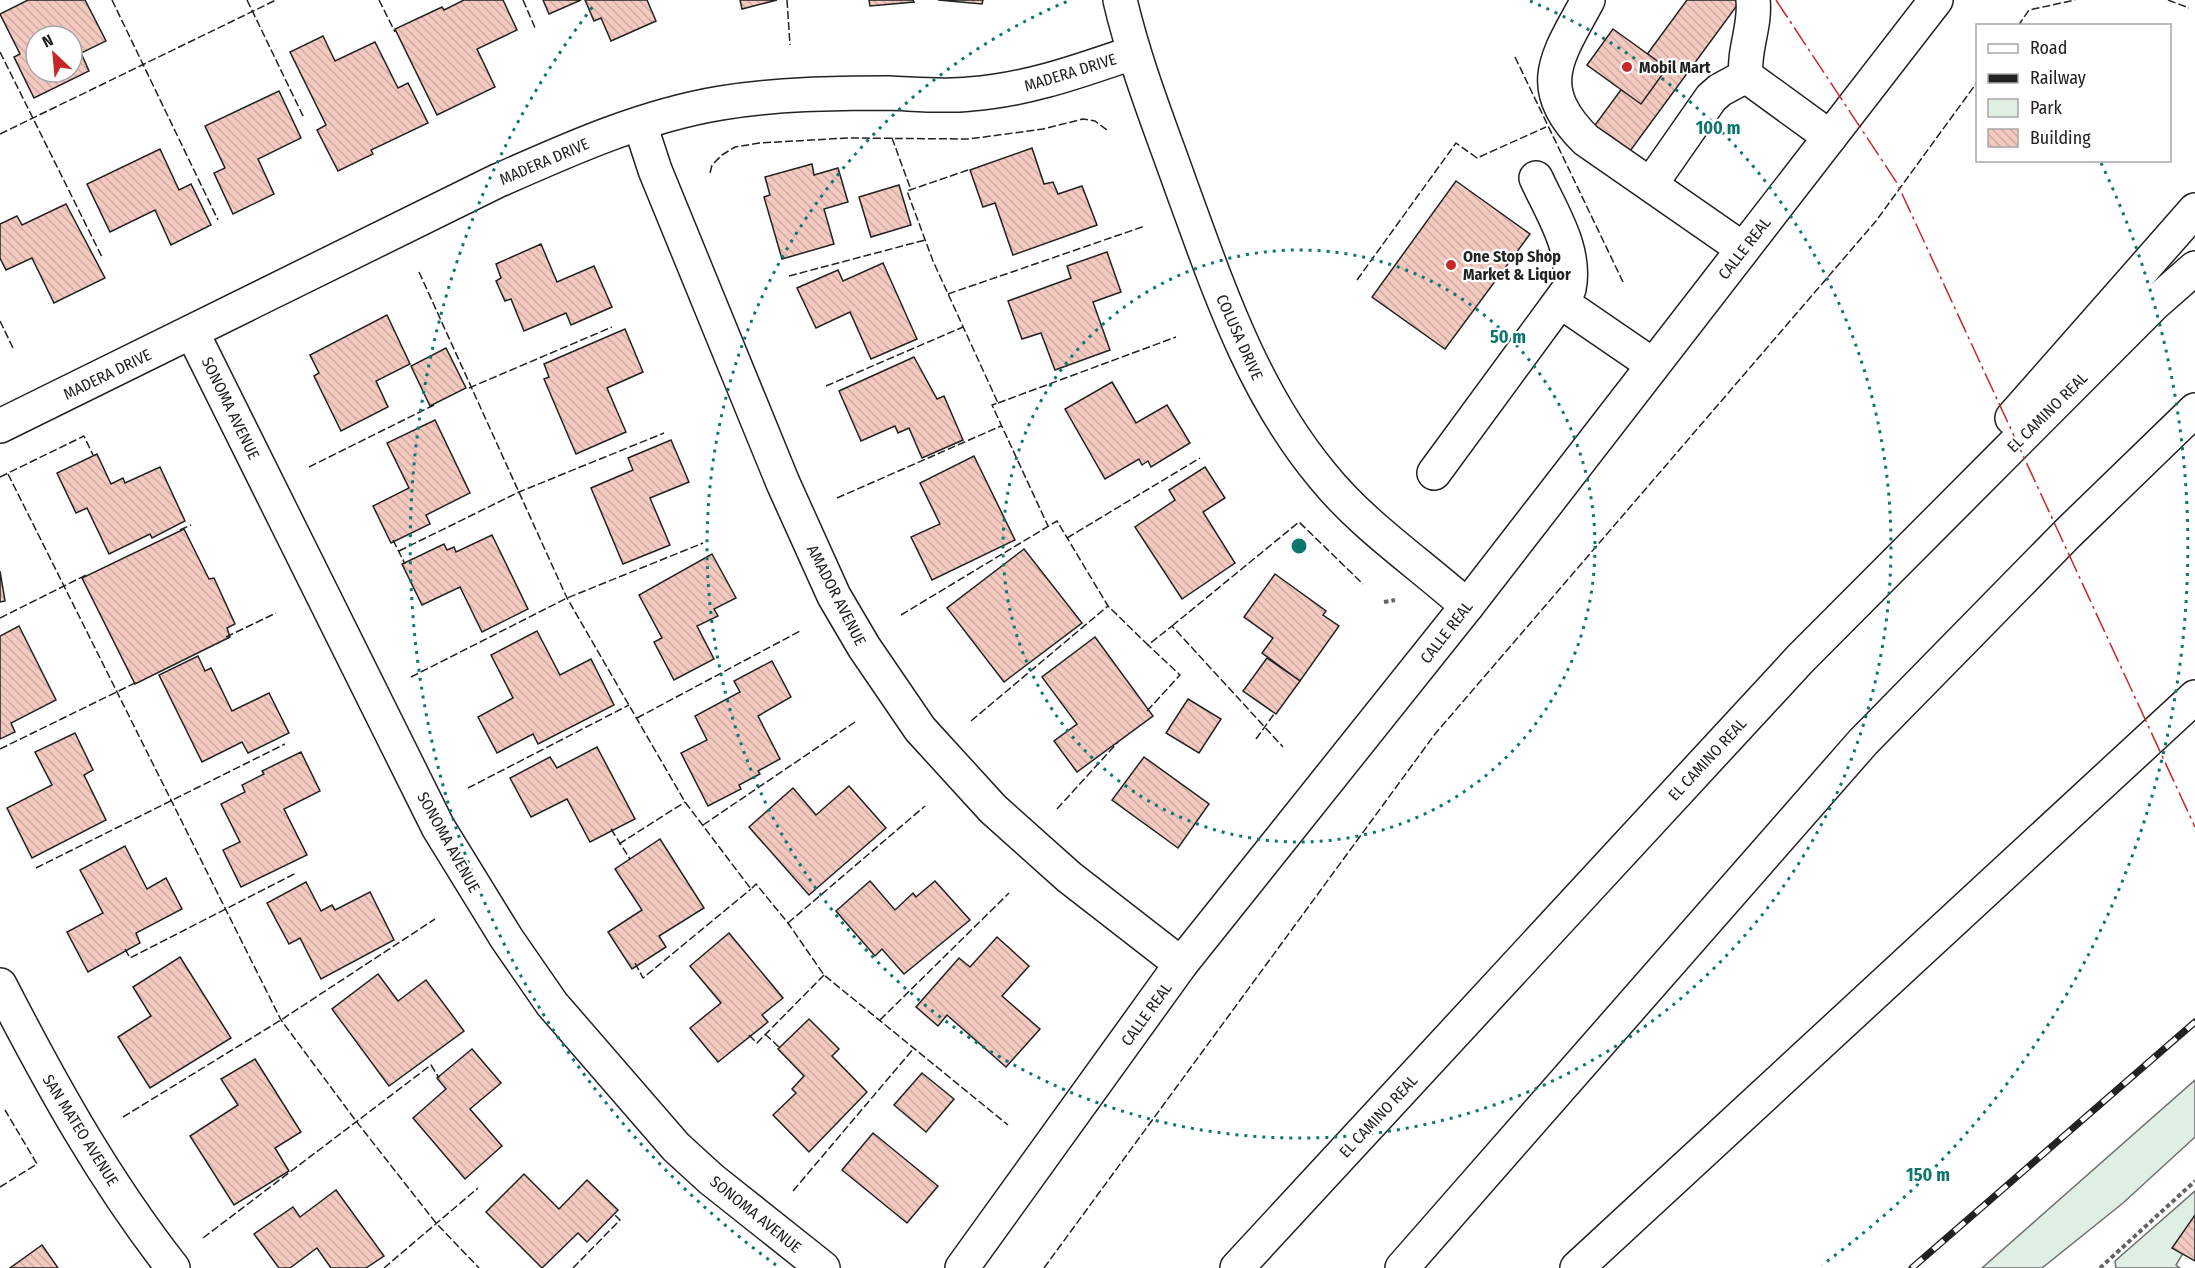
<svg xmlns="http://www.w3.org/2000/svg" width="2195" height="1268" viewBox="0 0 2195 1268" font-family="'Fira Sans Condensed',sans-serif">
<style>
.green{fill:#e0efe3;stroke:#6f6f6f;stroke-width:1.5}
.building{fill:url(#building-back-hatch);stroke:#222;stroke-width:1.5;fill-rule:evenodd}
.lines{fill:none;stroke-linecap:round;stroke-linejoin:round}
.minor-casing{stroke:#222;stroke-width:36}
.highway-casing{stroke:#222;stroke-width:36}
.path{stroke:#646464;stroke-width:4;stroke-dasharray:4.5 3;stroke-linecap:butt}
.minor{stroke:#fff;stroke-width:33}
.highway{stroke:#fff;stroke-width:33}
.rail-casing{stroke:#222;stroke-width:7}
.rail{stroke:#fff;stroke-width:4.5;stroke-dasharray:14;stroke-linecap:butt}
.fence{stroke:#222;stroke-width:1.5;stroke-dasharray:8 3;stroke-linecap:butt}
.power{stroke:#c62828;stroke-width:1.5;stroke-dasharray:21 4.5 3 4.5;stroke-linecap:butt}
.ring{fill:none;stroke:#0f766e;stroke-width:3;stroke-dasharray:3 6}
.poi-dot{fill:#c62828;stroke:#fff;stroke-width:2}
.labels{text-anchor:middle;stroke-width:4.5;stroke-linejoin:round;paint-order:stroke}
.poi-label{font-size:16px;font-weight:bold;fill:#222;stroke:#fff;text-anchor:start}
.street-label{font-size:16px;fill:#222;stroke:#fff}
.centre{fill:#0f766e;stroke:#fff;stroke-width:3}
.ring-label{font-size:18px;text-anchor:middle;font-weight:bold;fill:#0f766e;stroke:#fff;stroke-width:4.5;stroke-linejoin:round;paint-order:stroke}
</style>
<defs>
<pattern id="building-back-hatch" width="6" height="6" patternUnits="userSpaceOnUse" patternTransform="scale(1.5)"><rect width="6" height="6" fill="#f3c9c0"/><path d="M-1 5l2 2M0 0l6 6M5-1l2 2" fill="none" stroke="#d0aca5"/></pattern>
</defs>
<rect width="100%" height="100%" fill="#fff"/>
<g class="green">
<polygon points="2195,1080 2195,1137 2123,1203 2042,1268 1982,1268"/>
<polygon points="2195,1191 2195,1233 2176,1265 2180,1268 2116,1268 2115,1261"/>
</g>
<g class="building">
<path d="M28,0H85L106,41L81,53L89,71L34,98L14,57L20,54L0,14ZM36,36H72V72H36Z"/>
<polygon points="464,0 503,0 517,30 477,49 495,87 437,115 395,29 442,7 444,10"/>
<polygon points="543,0 581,0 549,14"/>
<polygon points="585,0 647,0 656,21 611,41 601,18 594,21"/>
<polygon points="740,0 777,0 742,9"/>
<polygon points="869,0 913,0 914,2 870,6"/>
<polygon points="938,0 983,0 982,4"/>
<polygon points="1687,0 1741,0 1622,162 1587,136"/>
<polygon points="1613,29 1667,68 1641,104 1587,65"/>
<polygon points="323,36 335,61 375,42 398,88 408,83 428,123 371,150 373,154 338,171 317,130 326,125 290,52"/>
<polygon points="279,91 301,138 258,159 274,194 233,214 214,173 225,168 205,126"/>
<polygon points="1032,148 1044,184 1053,182 1058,194 1082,186 1097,225 1013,255 995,203 983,207 970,170"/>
<polygon points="160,149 179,190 191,184 211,225 171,245 155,210 110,232 87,184"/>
<polygon points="812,164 814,175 838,168 848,202 824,209 834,244 782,259 764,197 770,195 765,177"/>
<polygon points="1456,181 1530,234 1445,349 1372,297"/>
<polygon points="899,185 911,225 871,237 859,197"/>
<polygon points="66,204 105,278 54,303 32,258 6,270 0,258 0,224 17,216 22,225"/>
<polygon points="541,244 557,282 594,266 612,307 571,325 566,313 524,331 511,299 505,301 496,281 501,278 496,264"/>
<polygon points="1107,252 1121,292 1093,302 1110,350 1055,370 1041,333 1022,339 1008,301 1071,278 1067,266"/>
<polygon points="883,263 917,339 871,359 850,312 816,328 797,288 838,270 843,281"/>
<polygon points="387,315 410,364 376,381 388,407 341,431 314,376 319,373 310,355"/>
<polygon points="625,329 643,372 607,388 626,432 576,454 544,379 549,377 544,364"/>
<polygon points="446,348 466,388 430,406 411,366"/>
<polygon points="914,357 937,399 944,396 963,440 922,458 909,428 898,433 895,426 861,441 839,391"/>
<polygon points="1112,382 1136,423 1167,405 1190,443 1151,467 1148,461 1142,465 1139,459 1105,479 1065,409"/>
<polygon points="435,420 470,493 426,515 430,524 391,543 373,506 409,488 387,443"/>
<polygon points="671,440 689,482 650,498 670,545 623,564 591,488 633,470 628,458"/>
<polygon points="97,454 111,484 123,478 125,483 160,467 185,521 152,538 150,534 109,554 87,508 76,513 57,473"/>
<polygon points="974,456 1015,540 932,580 911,537 940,524 920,483"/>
<polygon points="1205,467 1225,498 1203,512 1235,563 1182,599 1135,527 1175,500 1169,490"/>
<polygon points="184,529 209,579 214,578 235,624 227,628 230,637 135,684 82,578"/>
<polygon points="492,535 528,609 482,632 460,587 422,605 402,564 444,544 447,550 454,547 456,552"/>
<polygon points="1024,549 1082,623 1004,682 947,608"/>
<polygon points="712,554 736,598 714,609 718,616 697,626 714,659 674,680 654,642 662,638 639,595"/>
<polygon points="0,571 5,601 0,602"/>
<polygon points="1275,574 1326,611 1323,615 1339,626 1300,681 1262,653 1273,638 1244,617"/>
<polygon points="19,626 56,700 11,723 15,732 0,739 0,636"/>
<polygon points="537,631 560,675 591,659 614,705 538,744 533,734 497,753 478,717 513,698 491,655"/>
<polygon points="1095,637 1153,716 1077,772 1054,741 1077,724 1042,677"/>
<polygon points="198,656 205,671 211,668 232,711 269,693 289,733 248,753 242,742 202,762 159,675"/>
<polygon points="1267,658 1300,681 1276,714 1243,691"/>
<polygon points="772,661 791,697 758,716 780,759 758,771 760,774 739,785 741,789 708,806 681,753 707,740 695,716 740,692 734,681"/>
<polygon points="1188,699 1221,719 1199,753 1166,733"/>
<polygon points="75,733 93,770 84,775 106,820 32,858 7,808 52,785 35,752"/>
<polygon points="597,747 635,819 590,842 567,799 531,817 510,778 550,757 557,768"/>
<polygon points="301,752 320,791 284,809 307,855 241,887 223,850 240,842 221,804 245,792 242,785 264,774 262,771"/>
<polygon points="1144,757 1209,804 1178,848 1112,800"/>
<polygon points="849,786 886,828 809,895 749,827 793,788 816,815"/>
<polygon points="660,839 704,908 659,936 666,947 632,969 608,932 642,910 615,869"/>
<polygon points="125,846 147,889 166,878 182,909 136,933 140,943 88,972 67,932 103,913 80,870"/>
<polygon points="870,881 895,910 913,893 916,897 935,881 970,920 904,974 882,949 875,956 836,911"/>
<polygon points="306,882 321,911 332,905 335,910 370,892 394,940 321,979 300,938 289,944 267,903"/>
<polygon points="729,933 783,998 762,1015 768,1022 718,1062 690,1028 721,1003 690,966"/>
<polygon points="997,937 1029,966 1002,996 1040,1029 1006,1067 947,1015 938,1026 916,1007 959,958 970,967"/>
<polygon points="180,957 231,1038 150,1088 118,1037 151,1016 133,987"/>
<polygon points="378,974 398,1001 426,980 464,1031 389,1086 332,1009"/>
<polygon points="809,1019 839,1049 832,1056 867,1092 809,1152 773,1115 796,1093 792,1089 804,1076 778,1049"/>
<polygon points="472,1049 501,1083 470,1109 502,1146 465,1179 413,1118 446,1089 437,1078"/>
<polygon points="255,1059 301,1132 275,1148 289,1171 234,1205 190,1136 238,1105 221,1079"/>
<polygon points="922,1073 954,1099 926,1132 894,1105"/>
<polygon points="873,1133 938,1186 907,1223 842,1170"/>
<polygon points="524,1174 559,1209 587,1180 618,1210 587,1242 578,1233 542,1268 486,1212"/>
<polygon points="336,1190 384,1256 366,1268 331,1268 317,1248 290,1268 279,1268 254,1234 293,1207 300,1217"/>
<polygon points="2195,1215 2195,1261 2172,1248"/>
<polygon points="42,1245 58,1268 10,1268"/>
</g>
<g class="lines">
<g class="minor-casing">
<g id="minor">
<path d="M1120,0C1135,64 1159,124 1181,186C1218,287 1252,391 1322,475C1362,525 1419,563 1467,606"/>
<path d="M1588,0C1558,56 1532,87 1586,140L1743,249"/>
<path d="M1753,0C1756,26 1743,50 1746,76L1830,137"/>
<polyline points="640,124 655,170 783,483 834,596 864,647 920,729 993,809 1069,877 1181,964"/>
<polyline points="1651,184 1711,98 1720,90 1746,76"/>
<polyline points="1561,302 1653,365"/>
<polyline points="192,332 438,827 507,939 552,1004 676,1147 711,1179 823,1268"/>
<path d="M0,426L495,182C567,150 642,116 721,103C776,94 833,93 889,93C915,94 944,97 970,94C1027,90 1079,71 1132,53"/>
<path d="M1434,473L1569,289C1577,250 1552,213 1536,178"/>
<path d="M0,985C51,1084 104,1180 173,1268"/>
<polyline points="962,1268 1181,964 1467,606 1936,0"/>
</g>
</g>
<g class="highway-casing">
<g id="highway">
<polyline points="2012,418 2195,210"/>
<polyline points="1237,1268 1801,658 2154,304 2195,268"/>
<polyline points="1402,1268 1863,742 2068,533 2195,410"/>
<polyline points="1577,1268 2195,697"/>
</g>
</g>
<g class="path">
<polyline points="1384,602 1395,600"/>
<polyline points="2100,1268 2195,1181"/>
</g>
<use href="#minor" class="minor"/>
<use href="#highway" class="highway"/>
<g class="rail-casing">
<polyline id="rail" points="1912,1268 2195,1022"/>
</g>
<use href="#rail" class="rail"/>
<g class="fence">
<polyline points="112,0 218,220"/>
<polyline points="247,0 304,118"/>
<polyline points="379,0 395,32"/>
<polyline points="523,0 536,30"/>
<polyline points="787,0 790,45"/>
<polyline points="2168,0 2189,8"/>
<polyline points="2018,26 2029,10 2075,0"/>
<polyline points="0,52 102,257"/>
<polyline points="1515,57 1623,282"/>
<polyline points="0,134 276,0"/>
<polyline points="892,138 911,190"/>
<polyline points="968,170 907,191 933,261 998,403 992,405 1048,526"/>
<polyline points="710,173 712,165 722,155 735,147 759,143 847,138 969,139 1043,129 1083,119 1095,121 1107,130"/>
<polyline points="419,272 567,598 685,802 751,889 756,884 788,923 824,975 1008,1125"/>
<polyline points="789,276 925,240"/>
<polyline points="1357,280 1456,143 1477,158 1546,127"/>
<polyline points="948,294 1145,226"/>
<polyline points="0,321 13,348"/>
<polyline points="826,386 963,327"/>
<polyline points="469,388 612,327"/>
<polyline points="998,403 1176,337"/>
<polyline points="309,467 434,405"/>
<polyline points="8,474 281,1020 356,1121 436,1223 479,1268"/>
<polyline points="0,477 84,436 93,455"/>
<polyline points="837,498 1001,426"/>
<polyline points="180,530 191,525"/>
<polyline points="1067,538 1200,458"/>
<polyline points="393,540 405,564"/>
<polyline points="399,551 519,492 664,433"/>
<polyline points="901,615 1057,521 1108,606 1148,645 1172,626 1283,747"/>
<polyline points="0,618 86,575"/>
<polyline points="1172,626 1299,522 1363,584"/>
<polyline points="226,637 276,613"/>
<polyline points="411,677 567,598 703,543"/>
<polyline points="1147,711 1180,675 1148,645"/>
<polyline points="637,718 800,631"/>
<polyline points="971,721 1108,606"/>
<polyline points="1256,739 1274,714"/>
<polyline points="0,749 137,682"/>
<polyline points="468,788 629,705"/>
<polyline points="1057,809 1118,742"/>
<polyline points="703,825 855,722"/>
<polyline points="611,829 630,859"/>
<polyline points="619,844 685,802"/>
<polyline points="36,868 285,744"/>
<polyline points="788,923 925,806"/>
<polyline points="125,949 130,958 296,873"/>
<polyline points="635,963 643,978 751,889"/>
<polyline points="880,1020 1009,893"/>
<polyline points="765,1034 779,1047"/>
<polyline points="749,1035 757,1043 824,975"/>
<polyline points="123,1117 281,1020 435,919"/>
<polyline points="0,1187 37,1164 5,1110"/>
<polyline points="793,1191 914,1048"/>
<polyline points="203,1238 431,1065 439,1078"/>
<polyline points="384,1268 478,1188"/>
<polyline points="573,1268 620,1220 613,1213"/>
<polyline points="1044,1268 1435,734 1876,221 1978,81"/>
</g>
<polyline class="power" points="1776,0 1897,183 2195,827"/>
</g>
<g class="ring">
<circle cx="1299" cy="546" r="296"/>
<path d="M1530 1A592 592 0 1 1 1068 1"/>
<path d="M776 1265A889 889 0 0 1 594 5M2101 163A889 889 0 0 1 1822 1265"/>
</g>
<g class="poi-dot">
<circle cx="1627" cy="67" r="6"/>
<circle cx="1451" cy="265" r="6"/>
</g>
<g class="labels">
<g class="poi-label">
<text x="1639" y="73">Mobil Mart</text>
<text x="1463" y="262">One Stop Shop<tspan x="1463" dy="18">Market &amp; Liquor</tspan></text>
</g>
<g class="street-label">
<text transform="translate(1070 72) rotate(-17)" y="6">MADERA DRIVE</text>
<text transform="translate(544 161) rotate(-23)" y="6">MADERA DRIVE</text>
<text transform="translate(1744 248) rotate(-52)" y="6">CALLE REAL</text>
<text transform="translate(1240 337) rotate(66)" y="6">COLUSA DRIVE</text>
<text transform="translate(107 374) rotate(-26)" y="6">MADERA DRIVE</text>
<text transform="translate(231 408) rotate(64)" y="6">SONOMA AVENUE</text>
<text transform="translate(2047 412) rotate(-45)" y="6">EL CAMINO REAL</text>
<text transform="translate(837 595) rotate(63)" y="6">AMADOR AVENUE</text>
<text transform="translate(1446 632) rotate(-52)" y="6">CALLE REAL</text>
<text transform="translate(1707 759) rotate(-47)" y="6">EL CAMINO REAL</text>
<text transform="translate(449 842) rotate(61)" y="6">SONOMA AVENUE</text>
<text transform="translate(1146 1014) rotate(-54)" y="6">CALLE REAL</text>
<text transform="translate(1378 1116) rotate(-47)" y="6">EL CAMINO REAL</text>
<text transform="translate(81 1130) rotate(58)" y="6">SAN MATEO AVENUE</text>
<text transform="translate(756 1214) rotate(39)" y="6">SONOMA AVENUE</text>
</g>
</g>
<circle cx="1299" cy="546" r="9" class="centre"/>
<g class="ring-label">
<text x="1718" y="134">100 m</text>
<text x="1508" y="343">50 m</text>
<text x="1928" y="1181">150 m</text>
</g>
<rect x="1976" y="24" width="195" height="138" fill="#ffffff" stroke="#a7a7a7" stroke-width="1.5"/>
<rect x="1988" y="44" width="30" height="9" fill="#ffffff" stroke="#a7a7a7" stroke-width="1.5"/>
<text x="2030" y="54" font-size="18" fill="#222222">Road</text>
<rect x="1988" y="74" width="30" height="9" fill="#222222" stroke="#a7a7a7" stroke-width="1.5"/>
<text x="2030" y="84" font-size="18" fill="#222222">Railway</text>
<rect x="1988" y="99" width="30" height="18" fill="#e0efe3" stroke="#a7a7a7" stroke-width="1.5"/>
<text x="2030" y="114" font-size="18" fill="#222222">Park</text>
<rect x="1988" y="129" width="30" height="18" fill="url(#building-back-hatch)" stroke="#a7a7a7" stroke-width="1.5"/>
<text x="2030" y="144" font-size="18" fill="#222222">Building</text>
<g transform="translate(54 54) rotate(334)"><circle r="28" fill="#ffffff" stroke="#a7a7a7" stroke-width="1.5"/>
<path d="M0-4.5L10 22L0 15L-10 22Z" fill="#c62828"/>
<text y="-9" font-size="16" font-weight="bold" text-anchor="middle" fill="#222222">N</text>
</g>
</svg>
